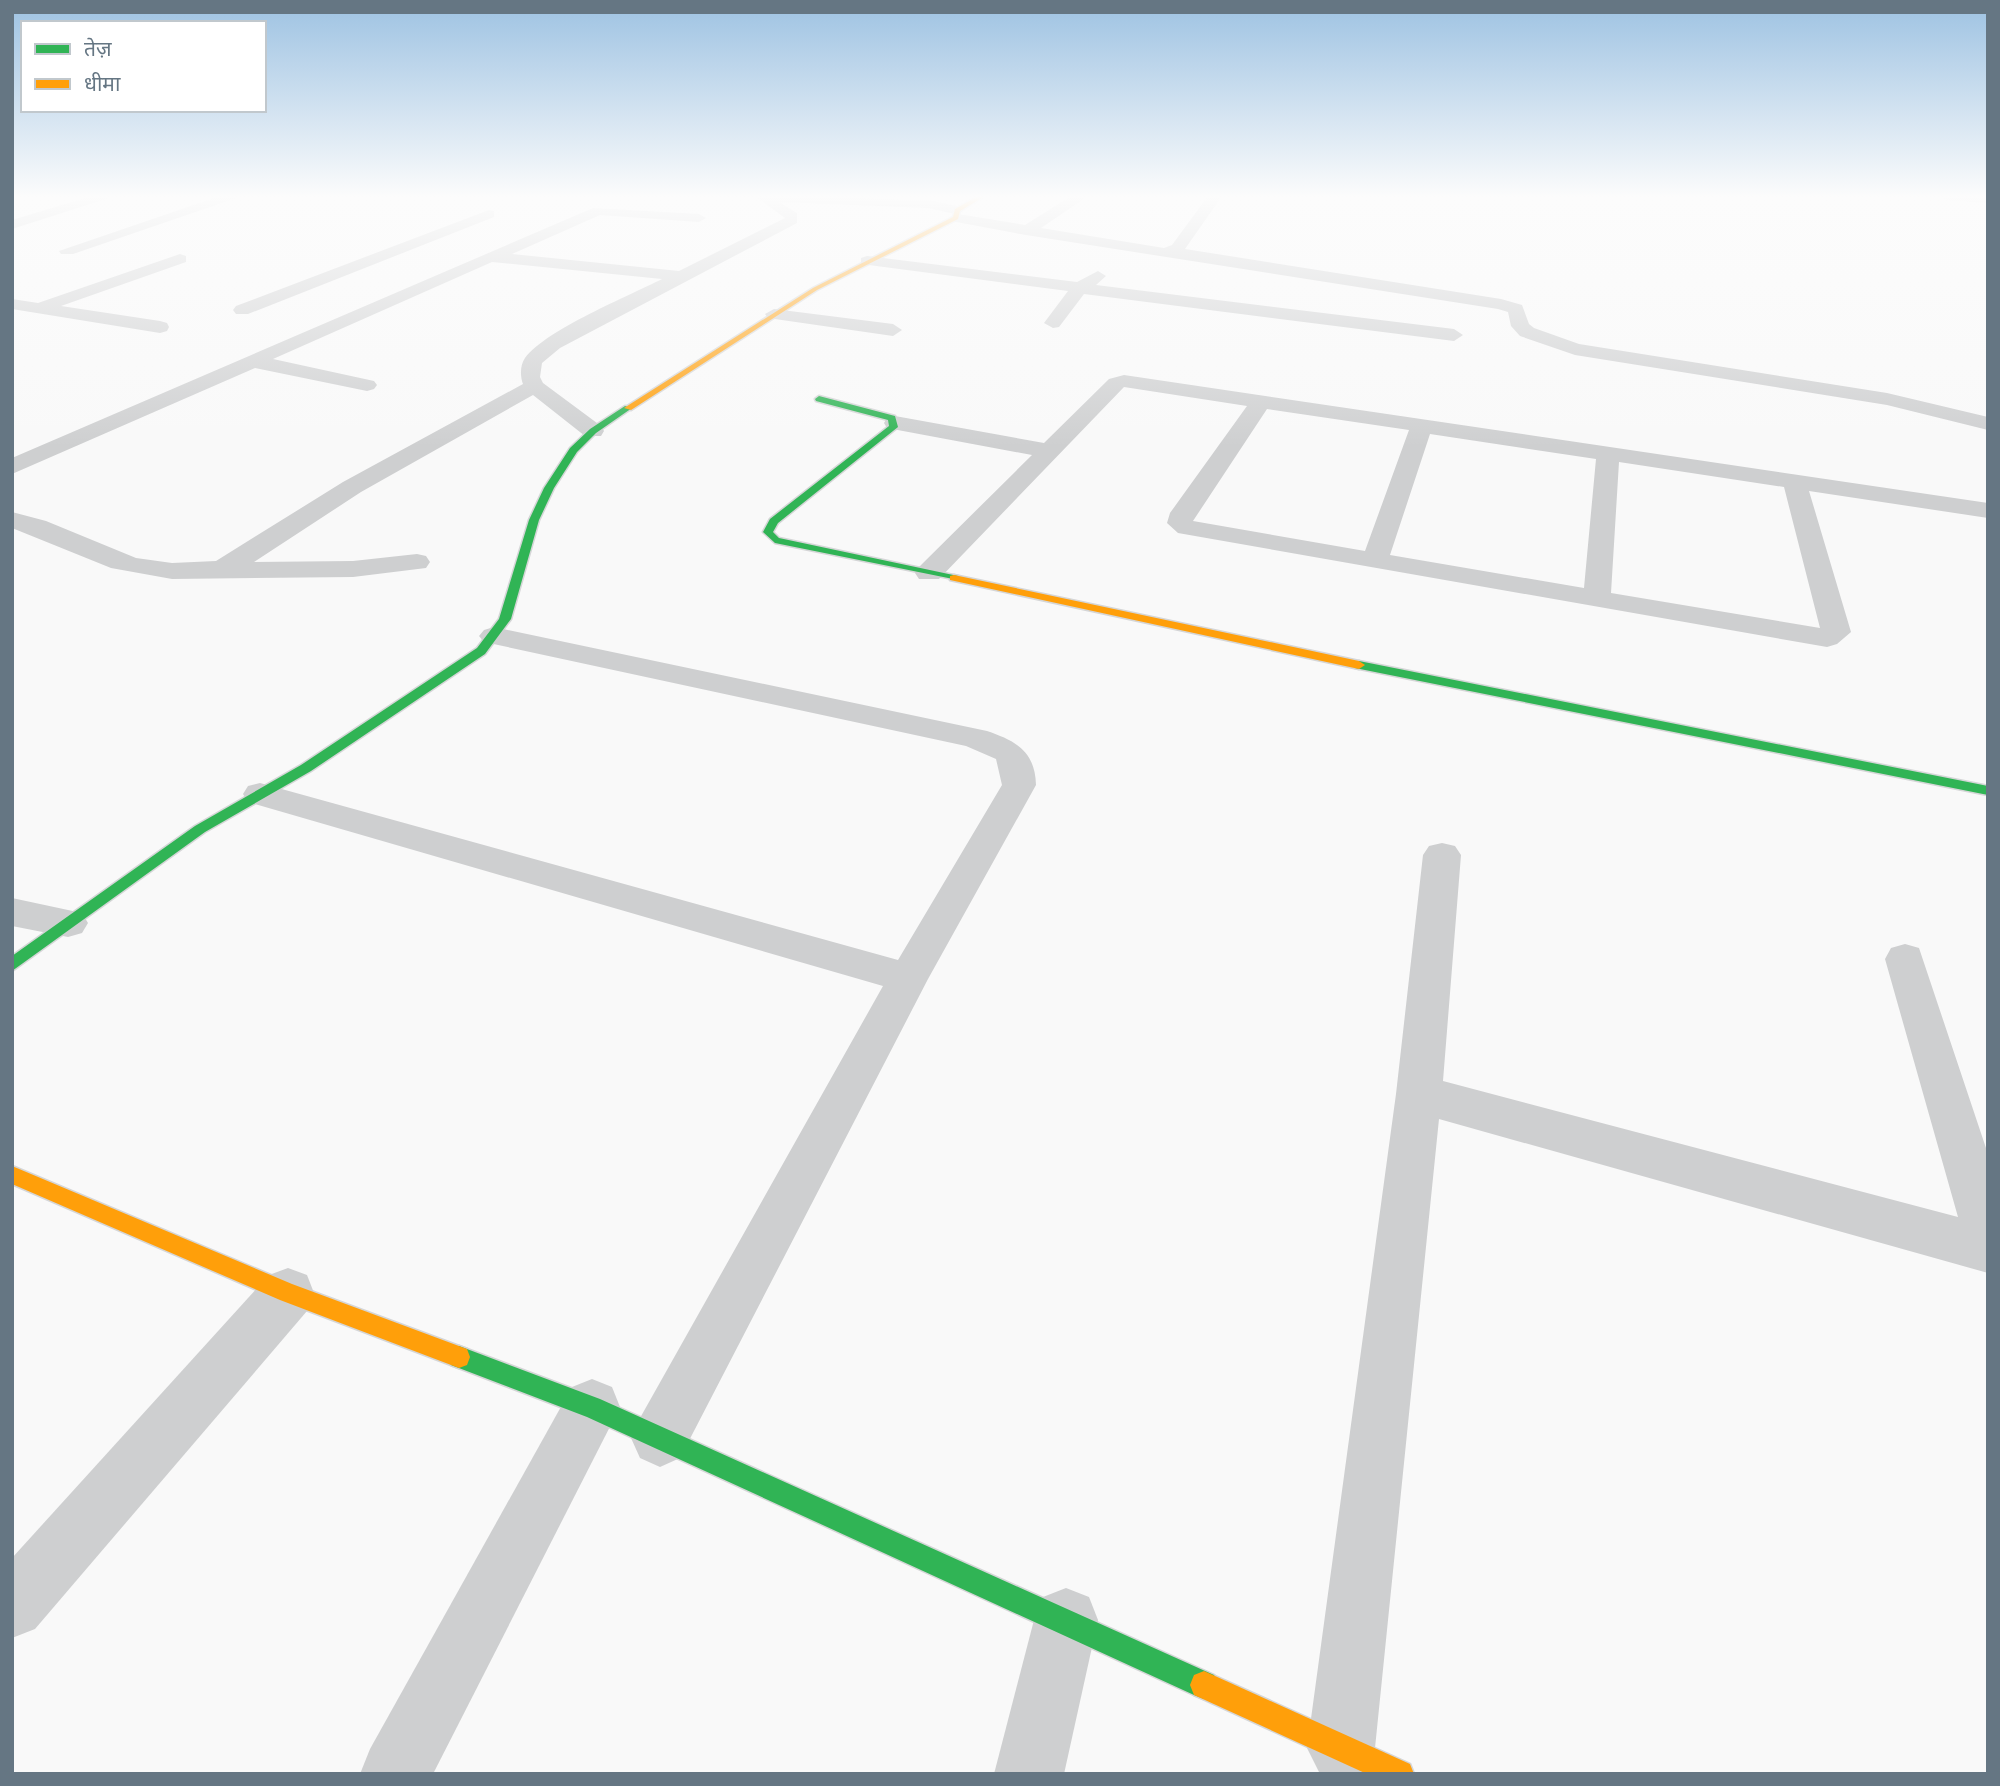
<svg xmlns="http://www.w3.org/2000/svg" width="2000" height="1786" viewBox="0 0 2000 1786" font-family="'Work Sans','Noto Sans Devanagari',sans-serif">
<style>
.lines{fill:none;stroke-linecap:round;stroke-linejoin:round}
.fast-casing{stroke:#d5d6d7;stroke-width:3}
.slow-casing{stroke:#d5d6d7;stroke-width:3}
.street{fill:#cecfd0;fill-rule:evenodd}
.fast{fill:#30b455;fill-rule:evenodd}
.slow{fill:#ff9f0a;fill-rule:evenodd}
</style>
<rect width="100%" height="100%" fill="#f9f9f9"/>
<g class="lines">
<g class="fast-casing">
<g id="fast">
<polygon points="819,396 895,416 898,427 778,523 773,532 779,538 958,576 958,580 775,543 763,532 770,519 889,426 888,420 816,401 815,399"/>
<polygon points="625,406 632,408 596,433 577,452 554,488 539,520 511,619 485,654 311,771 205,832 12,971 12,956 195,826 301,765 477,648 499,619 529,520 544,488 570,448 590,429"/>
<polygon points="1359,661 1988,786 1988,795 1355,668 1353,665"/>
<polygon points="459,1346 600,1399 1214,1675 1218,1685 1214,1695 1204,1699 1194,1695 587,1417 451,1365 448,1357 451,1349"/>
</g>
</g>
<g class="slow-casing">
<g id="slow">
<polygon points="978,196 985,196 960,211 958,219 817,290 631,410 624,408 813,288 953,217 955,209"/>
<polygon points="954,575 1359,661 1365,665 1359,669 950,580 950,576"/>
<polygon points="12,1166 292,1284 467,1349 470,1357 467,1365 459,1368 280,1300 12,1184"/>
<polygon points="1204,1671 1410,1764 1414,1774 1367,1774 1194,1695 1190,1685 1194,1675"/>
</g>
</g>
<g class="street">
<polygon points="92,196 115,196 12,229 12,220"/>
<polygon points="220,196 242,196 73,254 61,254 59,251"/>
<path d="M755,196L928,200L962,207L964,210L958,214L1025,225L1071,196H1088L1041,228L1164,248L1172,245L1208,196H1222L1185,249L1501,299L1522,305L1529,324L1534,328L1579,344L1887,393L1988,417V430L1887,405L1575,355L1520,336L1511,326L1508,312L1498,309L1026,235L951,221L949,218L955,214L928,208L779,202L797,213V223L560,348L542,363L540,377L543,383L601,426L604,431L601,436H585L533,395L361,492L254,562L353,561L417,554L426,556L430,562L426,568L353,577L172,579L111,568L12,528V512L46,521L136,558L172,563L216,561L343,482L523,384C520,376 520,365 525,358C547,329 629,296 662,279L492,262L273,359L374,381L377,385L374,389L367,391L255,368L12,474V458L593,208L699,214L706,218L699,222L600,215L512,254L679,271L785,218Z"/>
<polygon points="1940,196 1988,196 1988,203 1947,200"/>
<polygon points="489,210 494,211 494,217 248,314 236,314 233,310 236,306"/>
<polygon points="180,254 186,256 186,262 61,306 160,321 167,323 169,327 167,331 160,333 12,309 12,299 38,303"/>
<polygon points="867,256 1077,282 1098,271 1106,276 1096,285 1454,329 1463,335 1454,341 1084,294 1059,327 1053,328 1044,323 1068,291 861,264 861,258"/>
<polygon points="774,309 893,324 902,330 893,336 768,318 765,314"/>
<path d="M1124,375L1988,503V518L1809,491L1851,632L1837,644L1827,647L1178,533L1167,523L1170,513L1247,406L1124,387L939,579H919L915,573L919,567L1032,455L887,428L884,423L887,418L895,416L1044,443L1109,379ZM1267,409L1409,430L1365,551L1193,521ZM1430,434L1596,459L1584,588L1390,555ZM1619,462L1784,487L1820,628L1611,593Z"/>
<path d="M494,627L987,731C1016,741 1035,751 1036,785L928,979L680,1458L660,1467L640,1458L631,1438L640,1418L883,986L248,802L243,794L248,786L260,783L898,960L1002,785L996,759L966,746L484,642L479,636L484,630Z"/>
<polygon points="1442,843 1455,846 1461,855 1443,1081 1958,1217 1885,959 1891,948 1905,944 1919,948 1988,1154 1988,1273 1439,1119 1375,1748 1365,1772 1320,1774 1307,1748 1396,1094 1423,855 1429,846"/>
<polygon points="12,898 82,913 88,923 82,933 68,937 12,926"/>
<polygon points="288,1268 307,1275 314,1293 307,1311 35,1629 12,1638 12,1558 269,1275"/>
<polygon points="592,1379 612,1387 620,1407 433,1774 360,1774 370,1749 572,1387"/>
<polygon points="1066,1588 1089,1597 1098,1620 1064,1774 994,1774 1034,1620 1043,1597"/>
</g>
<use href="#fast" class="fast"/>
<use href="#slow" class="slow"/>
</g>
<linearGradient id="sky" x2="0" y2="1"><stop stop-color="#9dc2e2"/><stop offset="0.44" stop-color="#fcfcfc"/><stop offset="1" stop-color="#fcfcfc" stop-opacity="0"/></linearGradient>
<rect width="2000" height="447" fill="url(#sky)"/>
<rect width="2000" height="1786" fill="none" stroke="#657683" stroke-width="28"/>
<rect x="21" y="21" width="245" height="91" fill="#ffffff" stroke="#c1c8cd" stroke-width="2"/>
<rect x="35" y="44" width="35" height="10" fill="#30b455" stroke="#c1c8cd" stroke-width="2"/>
<text x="84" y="56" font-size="21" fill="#657683">तेज़</text>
<rect x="35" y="79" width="35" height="10" fill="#ff9f0a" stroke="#c1c8cd" stroke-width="2"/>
<text x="84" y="91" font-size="21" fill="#657683">धीमा</text>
</svg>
